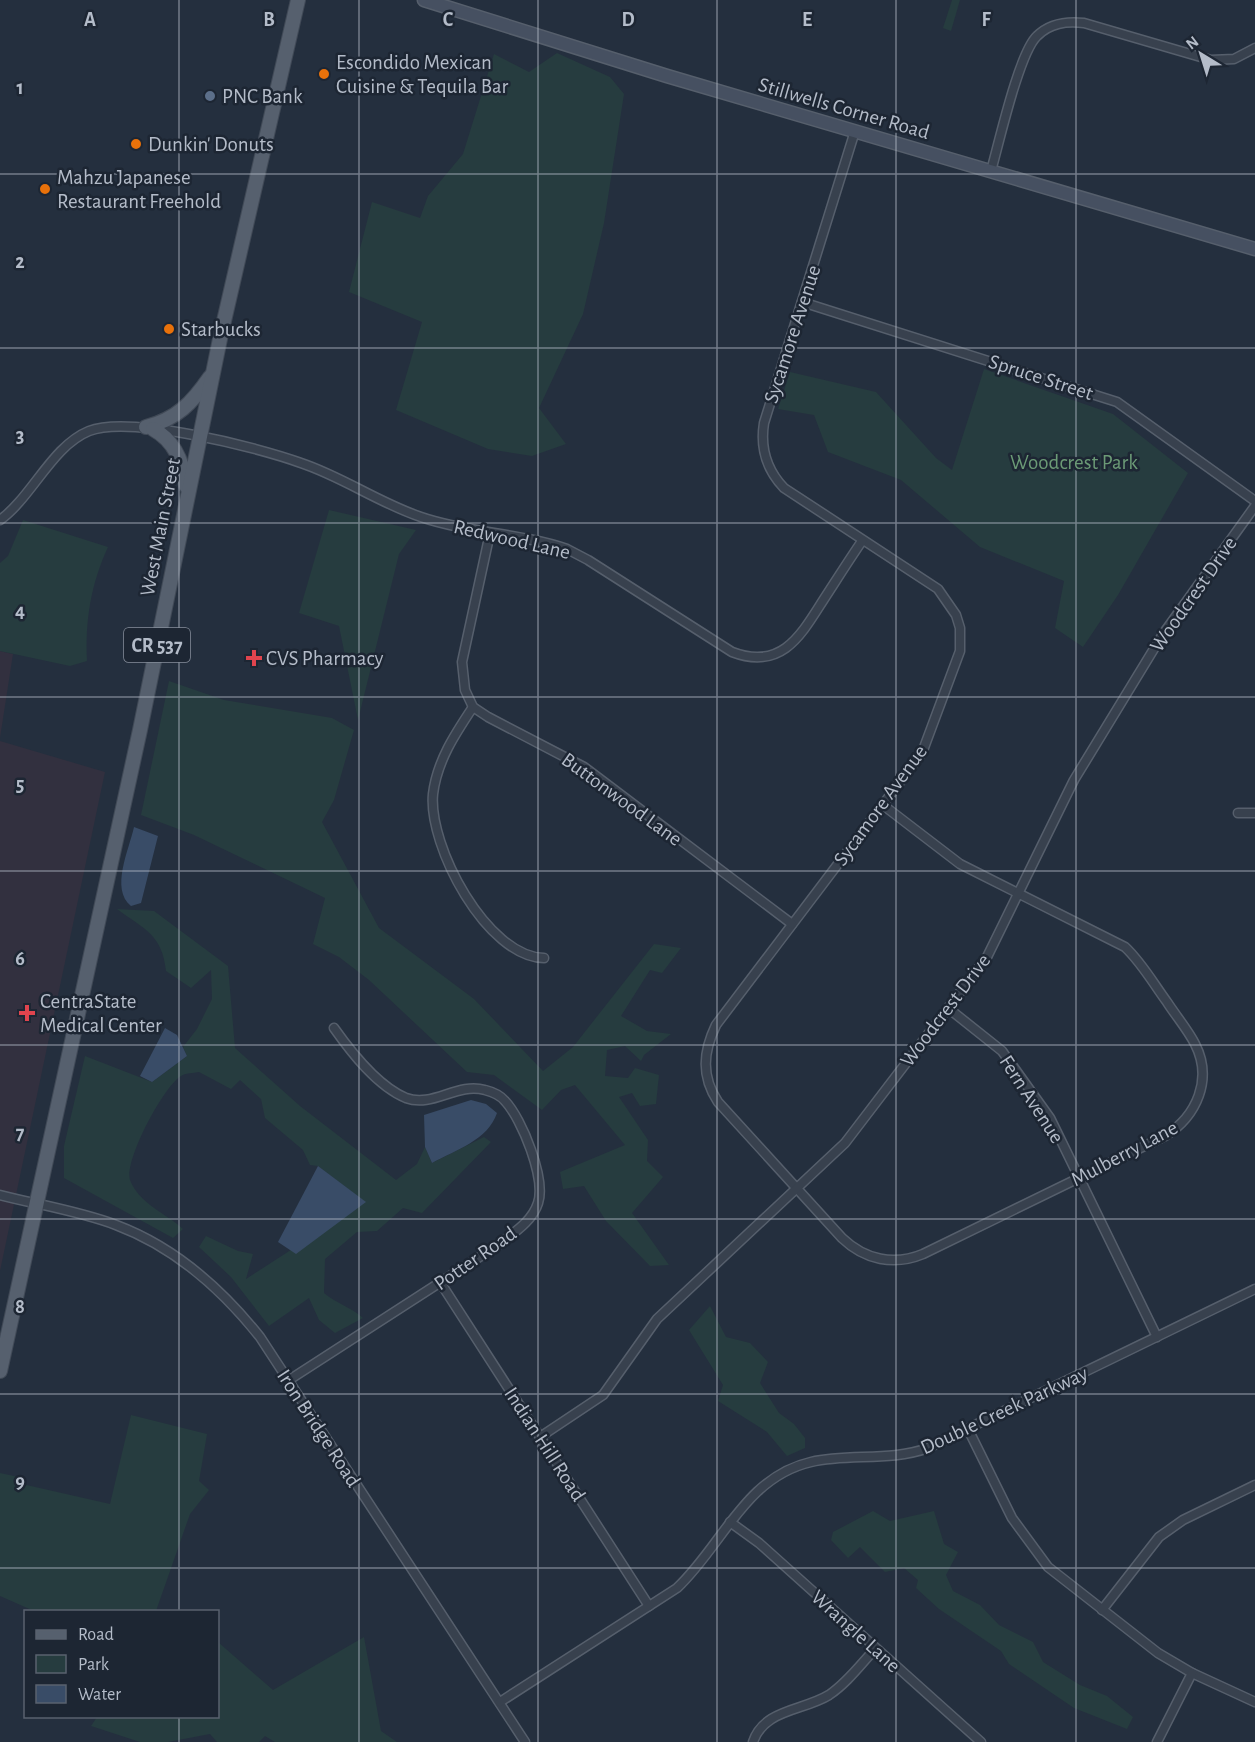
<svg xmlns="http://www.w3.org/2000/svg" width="1255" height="1742" viewBox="0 0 1255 1742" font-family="'Alegreya Sans',sans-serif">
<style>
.medical{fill:#32303f}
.green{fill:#263c3f}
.water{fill:#394c67}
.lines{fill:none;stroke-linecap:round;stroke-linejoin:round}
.street-casing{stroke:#565f6c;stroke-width:11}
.secondary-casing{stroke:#565f6c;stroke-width:15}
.primary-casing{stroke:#414a57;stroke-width:16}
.street{stroke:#38414e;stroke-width:8}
.secondary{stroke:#465061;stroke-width:12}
.primary{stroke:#56606e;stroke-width:14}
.grid{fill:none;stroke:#b4bcc9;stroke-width:1.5;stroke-opacity:0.55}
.food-dot{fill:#e8710a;stroke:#1d2633;stroke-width:2}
.service-dot{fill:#5c6f8a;stroke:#1d2633;stroke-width:2}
.health-dot{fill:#e0444e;stroke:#1d2633;stroke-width:2}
.labels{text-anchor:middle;stroke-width:5;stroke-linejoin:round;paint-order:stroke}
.shield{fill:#1d2633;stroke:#878f9c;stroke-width:1.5}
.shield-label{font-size:20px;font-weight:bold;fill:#b4bcc9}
.poi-label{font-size:21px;fill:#b4bcc9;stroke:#1d2633;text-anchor:start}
.street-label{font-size:21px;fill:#b4bcc9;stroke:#1d2633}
.park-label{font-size:21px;fill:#6b9a76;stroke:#1d2633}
.grid-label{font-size:20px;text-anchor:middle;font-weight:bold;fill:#b4bcc9;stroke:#1d2633;stroke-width:5;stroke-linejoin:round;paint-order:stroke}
</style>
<rect width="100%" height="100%" fill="#242f3e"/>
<g class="medical">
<polygon points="0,651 13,654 0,738"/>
<polygon points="0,741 105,772 0,1271"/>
</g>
<g class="green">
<polygon points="952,0 960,0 951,31 943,28"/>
<polygon points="557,53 610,77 624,94 604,223 583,314 539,408 566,444 532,456 488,449 396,410 422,322 349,292 372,202 420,218 428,196 463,154 494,54 529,72"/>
<polygon points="984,369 1113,414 1188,473 1118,595 1083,647 1055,628 1064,581 980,547 901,480 828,452 814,415 778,409 790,372 876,392 936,458 952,470"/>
<polygon points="329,510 416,530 399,554 358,720 339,626 299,613"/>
<path d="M23,520L108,547C91,584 85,620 87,661L70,666L0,651V563L8,556Z"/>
<polygon points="169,681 224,700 332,718 354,730 334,800 322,822 379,928 474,999 543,1071 573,1047 654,944 681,948 662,973 650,970 621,1016 647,1031 671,1034 644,1055 641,1061 625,1046 607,1050 605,1076 628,1078 635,1068 659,1075 656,1104 640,1106 632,1093 619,1097 648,1140 647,1161 663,1177 632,1213 669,1265 650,1266 606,1221 584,1186 563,1189 560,1172 625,1145 575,1085 561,1090 542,1110 494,1075 467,1072 369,980 339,957 313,944 325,898 194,835 141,815"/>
<path d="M117,909L154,911L228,966L235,1048L300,1106L396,1180L417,1164L425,1147L432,1163L484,1137L491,1142L422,1213L403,1208L377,1231L357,1232L325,1259L324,1293C337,1304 351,1307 363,1318L335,1333L319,1320L309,1298L269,1326L231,1277L199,1247L206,1236L238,1251L253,1254L246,1279L365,1202L318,1166L310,1165L303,1150L265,1118L261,1099L240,1080L231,1089L199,1072C194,1073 185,1073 181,1076C163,1087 124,1161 130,1180C139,1204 166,1213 183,1229L173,1238L64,1178V1146L85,1056L152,1082L187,1056L183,1047L197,1029L212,999L211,970L191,988L166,971C162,934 145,930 117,909Z"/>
<polygon points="710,1306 726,1337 750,1343 768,1362 760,1383 779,1413 794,1424 805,1438 805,1448 787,1456 767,1432 718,1401 723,1385 689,1330"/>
<polygon points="131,1415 207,1434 199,1481 209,1490 190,1514 156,1611 34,1611 0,1596 0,1473 23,1478 22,1484 110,1504"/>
<polygon points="873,1511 890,1521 934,1511 944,1544 958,1552 946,1575 953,1591 980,1605 999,1625 1033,1642 1043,1662 1080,1685 1107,1696 1133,1717 1127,1729 1074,1708 1009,1664 1001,1651 939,1609 916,1588 918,1580 904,1568 885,1572 860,1547 848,1558 831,1540 833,1532"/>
<polygon points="364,1637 381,1731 397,1742 275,1742 265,1736 259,1742 217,1742 210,1734 168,1742 140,1742 91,1726 97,1717 218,1716 218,1642 273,1690"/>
</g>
<g class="water">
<path d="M134,827L158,836L141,903L131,906C110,889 129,850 134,827Z"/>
<polygon points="165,1028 177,1035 187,1056 152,1082 140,1076"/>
<path d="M471,1100L486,1104L497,1113C488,1140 456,1150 432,1163L425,1147L424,1115Z"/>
<polygon points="318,1166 366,1202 296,1254 278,1242"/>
</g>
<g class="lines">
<g class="street-casing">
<g id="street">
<path d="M855,131L764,423C760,448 766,469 784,488L938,589L956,615L960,628V651L922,753L716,1025C703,1052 701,1076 718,1102L842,1238C865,1260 894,1266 923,1254L1165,1136C1197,1116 1213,1079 1195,1044C1188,1030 1176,1016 1167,1002C1153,983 1142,963 1125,947L960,864L883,805"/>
<path d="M991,171C999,143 1019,53 1037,36C1050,23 1066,21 1084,23L1211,60L1234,59L1255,48"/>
<polyline points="802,302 1117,402 1255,501"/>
<path d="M0,520C32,497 52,446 89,431C130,415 257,447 301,463C343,477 379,503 421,517C468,533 520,533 567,549L588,560L732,652C782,671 801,635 824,599C837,579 849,560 862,541"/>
<polyline points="490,533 462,662 465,690 473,707 488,717 584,767 792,924"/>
<path d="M473,707C455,734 437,761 433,794C428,846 487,957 544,958"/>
<polyline points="1238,813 1255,813"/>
<polyline points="948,1008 1002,1051 1050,1118 1157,1337"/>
<path d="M0,1195C39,1205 79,1211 116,1225C175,1247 221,1288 260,1337L525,1742"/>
<polyline points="440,1282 649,1606"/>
<path d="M289,1380L498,1245C513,1233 532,1222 538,1203C546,1179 522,1119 505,1101C500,1095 493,1092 485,1090C457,1082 433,1108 406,1098C377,1086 351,1052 334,1028"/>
<polyline points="968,1429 1012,1518 1048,1567 1158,1653 1192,1673 1255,1702"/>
<polyline points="540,1437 603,1395 657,1319 845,1143 987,957 1074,780 1163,634 1255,506"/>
<polyline points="730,1522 759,1543 981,1742"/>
<polyline points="1102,1610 1159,1537 1183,1520 1255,1485"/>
<path d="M500,1702L677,1588C722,1546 745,1477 811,1462C850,1453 889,1462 928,1448L1255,1289"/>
<path d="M753,1742C764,1709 803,1711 829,1695C847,1683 861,1664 875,1649"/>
<polyline points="1157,1742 1192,1673"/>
</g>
</g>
<g class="secondary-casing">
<polyline id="secondary" points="424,0 667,76 1255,249"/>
</g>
<g class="primary-casing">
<g id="primary">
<path d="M146,427C177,419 192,403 210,377"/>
<path d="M153,429C175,441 183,462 186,486"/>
<polyline points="0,1371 140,730 221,334 298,0"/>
</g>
</g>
<use href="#street" class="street"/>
<use href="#secondary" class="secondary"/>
<use href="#primary" class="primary"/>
</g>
<path class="grid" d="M179,0V1612M359,0V1742M538,0V1742M717,0V1742M896,0V1742M1076,0V1742M0,174H1255M0,348H1255M0,523H1255M0,697H1255M0,871H1255M0,1045H1255M0,1219H1255M0,1394H1255M0,1568H1255M179,1716V1742"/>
<g class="food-dot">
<circle cx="324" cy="74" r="6"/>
<circle cx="136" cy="144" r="6"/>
<circle cx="45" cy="189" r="6"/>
<circle cx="169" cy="329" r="6"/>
</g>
<circle class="service-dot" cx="210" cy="96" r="6"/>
<g class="health-dot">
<path d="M251 649h6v6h6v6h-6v6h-6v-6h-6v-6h6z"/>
<path d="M24 1004h6v6h6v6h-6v6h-6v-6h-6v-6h6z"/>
</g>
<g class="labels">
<rect class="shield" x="124" y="628" width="66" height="34" rx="4.5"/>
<g class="shield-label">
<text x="157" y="652">CR 537</text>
</g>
<g class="poi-label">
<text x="336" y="69">Escondido Mexican<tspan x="336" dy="24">Cuisine &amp; Tequila Bar</tspan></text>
<text x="222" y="103">PNC Bank</text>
<text x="148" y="151">Dunkin' Donuts</text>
<text x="57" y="184">Mahzu Japanese<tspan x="57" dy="24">Restaurant Freehold</tspan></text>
<text x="181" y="336">Starbucks</text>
<text x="266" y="665">CVS Pharmacy</text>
<text x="40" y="1008">CentraState<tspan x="40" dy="24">Medical Center</tspan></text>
</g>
<g class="street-label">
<text transform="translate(844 108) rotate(16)" y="7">Stillwells Corner Road</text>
<text transform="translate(792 334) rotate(-72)" y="7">Sycamore Avenue</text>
<text transform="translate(1041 377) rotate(18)" y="7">Spruce Street</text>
<text transform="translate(160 527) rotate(-79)" y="7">West Main Street</text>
<text transform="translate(512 539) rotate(13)" y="7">Redwood Lane</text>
<text transform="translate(1193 594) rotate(-55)" y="7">Woodcrest Drive</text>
<text transform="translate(622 799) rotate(36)" y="7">Buttonwood Lane</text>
<text transform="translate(880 805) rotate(-54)" y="7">Sycamore Avenue</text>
<text transform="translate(945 1010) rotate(-53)" y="7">Woodcrest Drive</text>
<text transform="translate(1032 1099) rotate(57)" y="7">Fern Avenue</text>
<text transform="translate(1124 1153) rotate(-28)" y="7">Mulberry Lane</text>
<text transform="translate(475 1258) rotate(-35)" y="7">Potter Road</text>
<text transform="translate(1004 1410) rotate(-25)" y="7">Double Creek Parkway</text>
<text transform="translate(319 1428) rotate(57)" y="7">Iron Bridge Road</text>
<text transform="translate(545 1444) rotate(57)" y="7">Indian Hill Road</text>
<text transform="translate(856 1631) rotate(42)" y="7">Wrangle Lane</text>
</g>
<g class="park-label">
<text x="1074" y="469">Woodcrest Park</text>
</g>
</g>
<g class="grid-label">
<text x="90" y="26">A</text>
<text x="269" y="26">B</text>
<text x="448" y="26">C</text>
<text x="628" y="26">D</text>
<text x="807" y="26">E</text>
<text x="986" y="26">F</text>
<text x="20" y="94">1</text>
<text x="20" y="268">2</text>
<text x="20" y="442">3</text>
<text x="20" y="617">4</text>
<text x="20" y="791">5</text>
<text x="20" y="965">6</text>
<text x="20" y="1139">7</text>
<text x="20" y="1313">8</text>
<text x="20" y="1488">9</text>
</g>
<rect x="24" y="1610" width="195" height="108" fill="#1d2633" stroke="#59626f" stroke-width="1.5"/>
<rect x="36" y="1630" width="30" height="9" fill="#56606e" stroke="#59626f" stroke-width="1.5"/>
<text x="78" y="1640" font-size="18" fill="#b4bcc9">Road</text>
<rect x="36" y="1655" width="30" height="18" fill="#263c3f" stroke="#59626f" stroke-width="1.5"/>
<text x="78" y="1670" font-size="18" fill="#b4bcc9">Park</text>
<rect x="36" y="1685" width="30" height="18" fill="#394c67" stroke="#59626f" stroke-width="1.5"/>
<text x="78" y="1700" font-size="18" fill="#b4bcc9">Water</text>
<g transform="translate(1201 54) rotate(322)" stroke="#1d2633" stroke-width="4.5" paint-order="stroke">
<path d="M0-4.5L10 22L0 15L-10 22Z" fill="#b4bcc9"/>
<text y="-9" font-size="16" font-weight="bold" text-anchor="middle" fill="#b4bcc9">N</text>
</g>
</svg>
